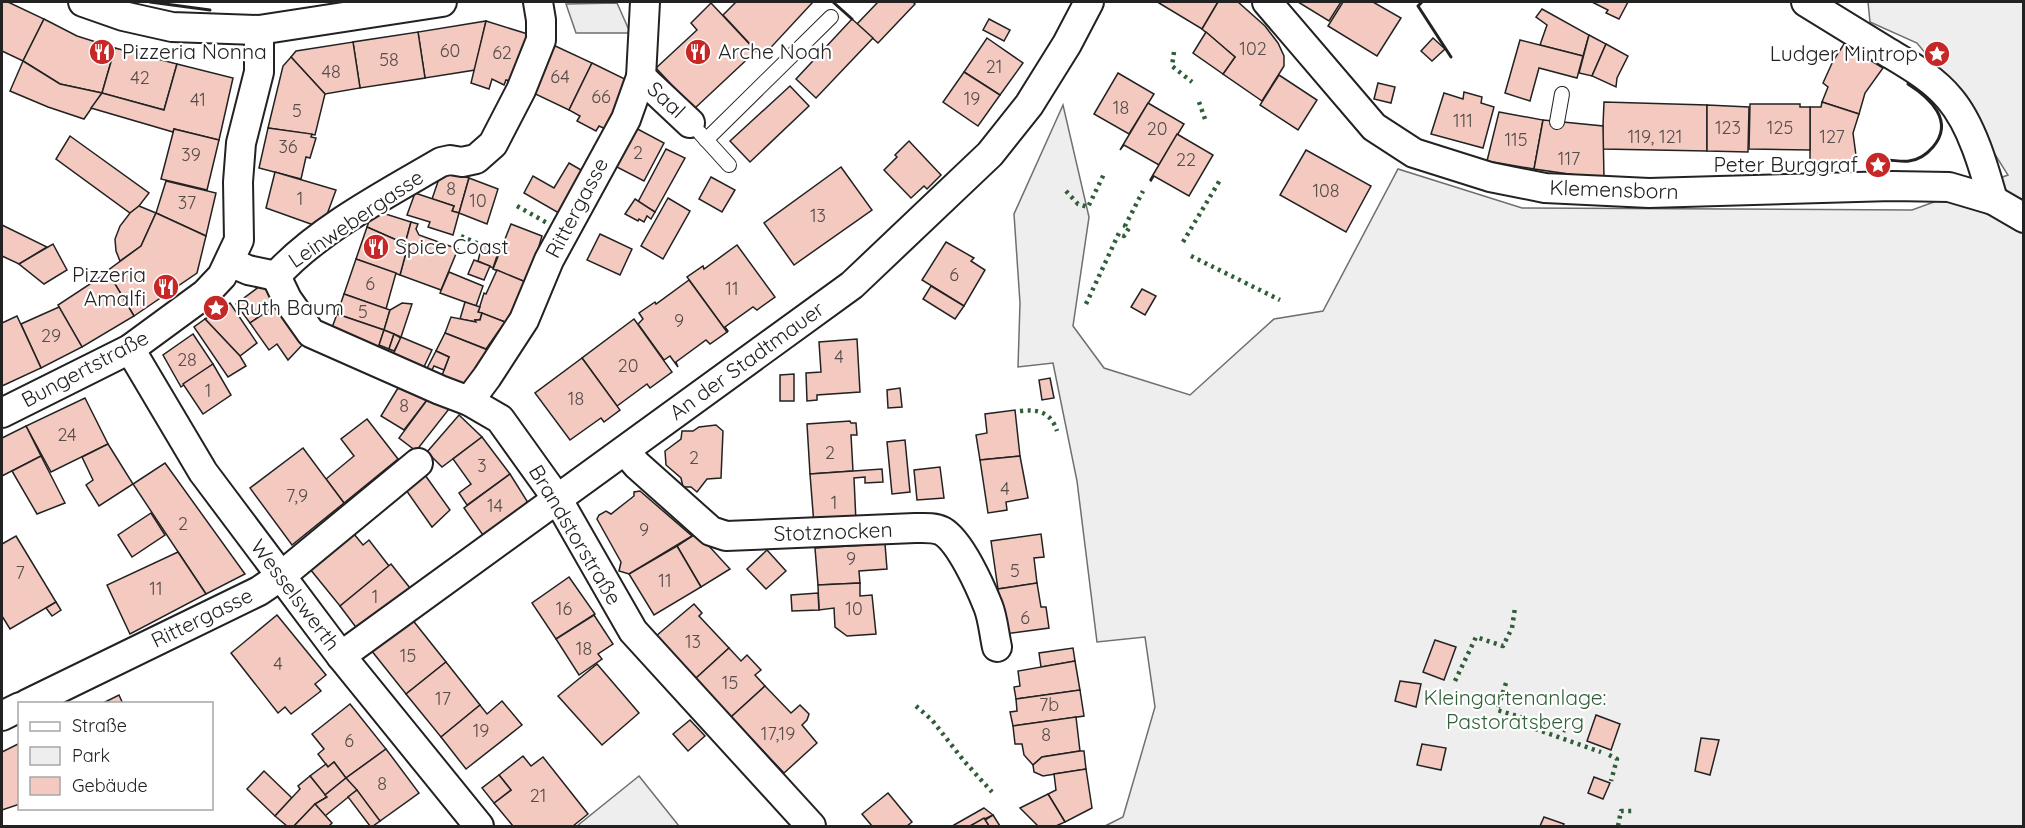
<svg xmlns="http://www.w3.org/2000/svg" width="2025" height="828" viewBox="0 0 2025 828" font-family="Quicksand,sans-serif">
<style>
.green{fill:#eee;stroke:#6f6f6f;stroke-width:1.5}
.parking{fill:#ededed;stroke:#6f6f6f;stroke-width:1.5}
.building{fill:#f3c9c0;stroke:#222;stroke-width:1.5}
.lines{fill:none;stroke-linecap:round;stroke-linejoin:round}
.lane-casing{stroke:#222;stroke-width:16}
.street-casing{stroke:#222;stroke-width:32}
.lane{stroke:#fff;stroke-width:14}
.street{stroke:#fff;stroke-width:28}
.hedge{stroke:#2f5e38;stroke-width:4.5;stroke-dasharray:3 4.5;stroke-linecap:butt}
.wall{stroke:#222;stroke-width:3}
.labels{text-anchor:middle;stroke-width:4.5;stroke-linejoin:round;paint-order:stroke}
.number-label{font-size:18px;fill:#564c4a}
.poi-label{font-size:21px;fill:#222;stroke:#fff;text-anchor:start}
.street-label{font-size:21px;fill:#222;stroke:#fff}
.park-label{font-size:21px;fill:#2f5e38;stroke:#fff}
</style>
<rect width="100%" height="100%" fill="#fff"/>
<g class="green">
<polygon points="1868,2 2023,2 2023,826 1105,826 1123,817 1155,707 1145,637 1097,642 1077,481 1053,363 1018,367 1020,303 1014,214 1063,105 1089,217 1073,326 1104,368 1190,395 1274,319 1323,311 1398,169 1522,208 1912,210 2008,175 1950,83 1917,43 1870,22"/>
<polygon points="639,776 679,826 577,826"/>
</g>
<polygon class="parking" points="617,3 629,30 628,33 576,33 566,4"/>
<g class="building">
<polygon points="2,2 8,2 44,19 23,61 2,51"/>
<polygon points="736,2 813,2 762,57 723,15"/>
<polygon points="878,2 913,2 915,4 878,43 857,24"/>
<polygon points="1160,2 1218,2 1202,29 1159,3"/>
<polygon points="1218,2 1238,2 1265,26 1278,43 1284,56 1284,66 1262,101 1223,74 1235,57 1202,29"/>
<polygon points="1298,2 1341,2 1329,21"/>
<polygon points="1343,2 1373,2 1401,18 1377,56 1328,26"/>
<polygon points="1592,2 1628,2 1619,19 1606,13 1608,10"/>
<polygon points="711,3 756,51 694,109 656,68 697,30 691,23"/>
<polygon points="1542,9 1589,35 1583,56 1540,45 1547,25 1536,17"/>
<polygon points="44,19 77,36 115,48 102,93 60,84 23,61"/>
<polygon points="852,19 873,38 816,98 796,79"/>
<polygon points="989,19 1010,30 1004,41 983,30"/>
<polygon points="486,21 475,70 425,78 418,32"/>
<polygon points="486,21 531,35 517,83 506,80 504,85 492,79 489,89 471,83"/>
<polygon points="418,32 425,78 360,88 353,42"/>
<polygon points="1206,32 1235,57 1223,74 1193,53"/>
<polygon points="1589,35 1606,44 1592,76 1579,73"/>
<polygon points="987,38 1023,63 1000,95 964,72"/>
<polygon points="1433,38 1445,49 1432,61 1421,51"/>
<polygon points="1520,40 1583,56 1577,78 1539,68 1530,101 1505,93"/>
<polygon points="353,42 360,88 325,94 291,57 296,51"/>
<polygon points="551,44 592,63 569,110 529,91"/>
<polygon points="1606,44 1628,56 1617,78 1616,87 1592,76"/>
<polygon points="1844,44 1883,68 1865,93 1859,114 1822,102 1828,87 1823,83 1833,61"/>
<polygon points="115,48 177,64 164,110 102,93"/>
<polygon points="291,57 325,94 315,135 268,128 283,66"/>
<polygon points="23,61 60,84 102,93 84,119 48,107 10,91"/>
<polygon points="592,63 633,83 610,131 599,126 596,131 577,121 580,116 569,110"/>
<polygon points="177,64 233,78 219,140 174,129 173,132 91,108 102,93 164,110"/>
<polygon points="964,72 1000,95 978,126 943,102"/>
<polygon points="1118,73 1154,94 1129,134 1094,114"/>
<polygon points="1279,75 1317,100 1298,130 1260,105"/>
<polygon points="1378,83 1395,87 1391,103 1374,99"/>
<polygon points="790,86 809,106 750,162 730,141"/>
<polygon points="1464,92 1482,97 1481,103 1494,107 1483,148 1431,134 1444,93 1463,99"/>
<polygon points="1604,102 1707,105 1707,151 1602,149"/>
<polygon points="1822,102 1859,114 1853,133 1857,163 1810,164 1810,107 1821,107"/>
<polygon points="1148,103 1184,124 1159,165 1124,145 1120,150"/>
<polygon points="1750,104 1800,104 1800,107 1810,107 1810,150 1749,149"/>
<polygon points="1707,105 1749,107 1748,152 1707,151"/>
<polygon points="1499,112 1543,120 1534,169 1487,161"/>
<polygon points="1543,120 1603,126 1604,179 1534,169"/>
<polygon points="632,126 664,143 644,181 611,164"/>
<polygon points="268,128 312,134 311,137 316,138 310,158 306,157 301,179 259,168"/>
<polygon points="174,129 219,140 207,190 161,179"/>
<polygon points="1177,134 1213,155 1189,196 1154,176 1151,181 1150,180"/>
<polygon points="70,136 149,193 139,206 130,213 56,159"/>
<polygon points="909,141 941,175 927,189 924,186 911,198 884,170 897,157 895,155"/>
<polygon points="666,149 685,158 655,212 638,202"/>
<polygon points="1306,150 1371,186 1346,232 1280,195"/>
<polygon points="569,163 588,174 564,216 524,193 533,176 554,188"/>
<polygon points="841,167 872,210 794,265 764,223"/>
<polygon points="442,170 469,178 459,213 452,211 454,206 432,199"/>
<polygon points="275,172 336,190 322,228 266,208"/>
<polygon points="711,177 735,190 722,212 699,199"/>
<polygon points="469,178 498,189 487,224 459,213"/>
<polygon points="166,181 216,193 206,236 156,213"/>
<polygon points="415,193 454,206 452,211 459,213 453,235 428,227 430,222 407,215"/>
<polygon points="668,198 690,211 663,259 641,246"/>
<polygon points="635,199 655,212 651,219 647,216 644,222 639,219 638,221 625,214"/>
<polygon points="139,206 156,213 141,246 120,261 116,251 115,239 120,226 130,213"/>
<polygon points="373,210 411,222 405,244 367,227"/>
<polygon points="156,213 206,236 197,273 134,316 107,271 141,246"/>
<polygon points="411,222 418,224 416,229 419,235 458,249 441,290 400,275 408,245 405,244"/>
<polygon points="511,224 542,236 528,283 493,269"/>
<polygon points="2,225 47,247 19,264 2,256"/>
<polygon points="367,227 408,245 400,275 356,259"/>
<polygon points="600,234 632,249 620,275 587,260"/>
<polygon points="946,242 974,258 971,261 985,270 964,306 922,280"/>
<polygon points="53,244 67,270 44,284 19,264"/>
<polygon points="482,245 499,250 493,268 478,261"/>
<polygon points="737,245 775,297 757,310 753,307 725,327 728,331 727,332 687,277 703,266 704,269"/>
<polygon points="356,259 396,273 386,309 344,294"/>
<polygon points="474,260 490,266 484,280 468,274"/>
<polygon points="497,270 528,283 508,323 478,312 484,293 486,294"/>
<polygon points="108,272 134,316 82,347 58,305"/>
<polygon points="449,272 483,286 476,306 440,293"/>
<polygon points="689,280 727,332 710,344 706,340 676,362 678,367 670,356 664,360 638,324 643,319 639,313 655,302 656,304"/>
<polygon points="264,283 279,303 250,323 236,304"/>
<polygon points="931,286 964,306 955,319 923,299"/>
<polygon points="1142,289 1156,296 1145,315 1131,307"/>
<polygon points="344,294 390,310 384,330 337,314"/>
<polygon points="465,302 480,307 478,312 482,313 480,320 475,320 476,322 460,319"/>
<polygon points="230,303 257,343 240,356 205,319"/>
<polygon points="279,303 305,342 288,360 277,344 269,350 250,323"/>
<polygon points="402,303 412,304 401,337 384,330 390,310"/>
<polygon points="59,307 82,347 41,368 21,324"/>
<polygon points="482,313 505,322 486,349 445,333 451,317 476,322 475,320 480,320"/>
<polygon points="337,314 384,330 377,352 329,336"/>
<polygon points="17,316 41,368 2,386 2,323"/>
<polygon points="205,319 240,356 246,366 228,377 194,327"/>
<polygon points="634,319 672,372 650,388 647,384 617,406 582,358"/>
<polygon points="384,330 394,334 389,349 379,345"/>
<polygon points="445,333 488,350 466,387 441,378 449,357 436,351"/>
<polygon points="193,334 213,364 181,387 163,355"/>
<polygon points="394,334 401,338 394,351 389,349"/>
<polygon points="401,337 432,350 422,371 392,357"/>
<polygon points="857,339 860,392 817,395 817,400 807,401 806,373 821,372 819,342"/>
<polygon points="436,351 449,357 444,370 434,366 430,374 425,372"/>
<polygon points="582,358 620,410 604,422 601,418 570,440 535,393"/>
<polygon points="213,364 231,395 203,414 183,384"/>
<polygon points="794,374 794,401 780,401 780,375"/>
<polygon points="1050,378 1054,398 1042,400 1039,380"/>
<polygon points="398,388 424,399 427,394 430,396 404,430 381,416"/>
<polygon points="900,388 902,407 888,408 887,390"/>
<polygon points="430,396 449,409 416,451 399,438"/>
<polygon points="85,398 108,444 51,472 26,426"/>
<polygon points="1015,410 1020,456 980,460 976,435 987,433 985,414"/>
<polygon points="459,415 482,437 442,467 427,452"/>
<polygon points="367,419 398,459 344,503 326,479 354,456 341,439"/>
<polygon points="850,421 851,423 856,423 857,435 851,435 853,471 810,474 807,424"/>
<polygon points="716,425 723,431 721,478 707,479 697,492 691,487 683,487 681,478 666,465 665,451 681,439 682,431 693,431 699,427"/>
<polygon points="26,426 41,456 2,476 2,438"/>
<polygon points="482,437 510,474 467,505 459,493 471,484 453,459"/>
<polygon points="905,440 910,492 892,494 887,442"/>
<polygon points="108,444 133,484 99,506 86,485 93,480 82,457"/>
<polygon points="303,448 344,503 292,545 250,488"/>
<polygon points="41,456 65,503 37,514 12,471"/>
<polygon points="1020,456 1028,498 1006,502 1007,510 988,513 980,460"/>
<polygon points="165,463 245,574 206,594 133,484"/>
<polygon points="940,467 944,498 917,500 914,470"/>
<polygon points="882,469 883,482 865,483 865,477 854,478 856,522 814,525 810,474"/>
<polygon points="510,474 527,501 524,510 485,538 464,508"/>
<polygon points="425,475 450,510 432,527 406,490"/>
<polygon points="640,491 692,536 629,574 619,571 621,562 597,519 599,515 606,511 611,514 634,496 634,492"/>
<polygon points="151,513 165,535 132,557 118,535"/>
<polygon points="697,533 730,569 701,587 677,546"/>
<polygon points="354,534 363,545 369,540 389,566 340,606 310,569"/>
<polygon points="1041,534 1044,557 1034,558 1037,583 998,589 991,541"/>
<polygon points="16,536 56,602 10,629 2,616 2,544"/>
<polygon points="885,544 887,569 859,571 860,583 818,585 815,548"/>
<polygon points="677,546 701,587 654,615 629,574"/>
<polygon points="767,550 786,571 766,589 747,569"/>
<polygon points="178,552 206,594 130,634 107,585"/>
<polygon points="391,564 410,588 358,630 340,606"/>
<polygon points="569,577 595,614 556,639 532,603"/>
<polygon points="860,583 860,596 872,595 876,634 847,636 835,627 834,608 819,610 818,585"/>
<polygon points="1037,583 1041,607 1046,607 1049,628 1004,634 998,589"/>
<polygon points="818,593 819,610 792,611 791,595"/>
<polygon points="56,602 61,610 52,616 46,608"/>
<polygon points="694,604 702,613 699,616 729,648 695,679 656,636"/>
<polygon points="277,615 326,675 315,684 321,691 291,714 285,707 278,713 231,653"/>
<polygon points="594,615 613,644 598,654 602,659 579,675 556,639"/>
<polygon points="411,618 446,662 406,694 371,650"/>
<polygon points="1435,640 1456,647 1444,680 1423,672"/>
<polygon points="729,648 741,661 747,655 761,670 755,675 765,686 731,717 695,679"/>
<polygon points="1073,648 1075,661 1041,667 1039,653"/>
<polygon points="1075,661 1080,690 1016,699 1014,687 1020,686 1018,671"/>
<polygon points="446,662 480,705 441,737 406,694"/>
<polygon points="597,664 639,713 602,745 558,696"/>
<polygon points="1400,681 1421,684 1416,707 1395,701"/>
<polygon points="765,686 791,713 800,705 809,714 807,720 802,725 817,743 784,773 731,717"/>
<polygon points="1080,690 1084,716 1013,726 1010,712 1017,711 1016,699"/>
<polygon points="119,695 123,704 101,704"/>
<polygon points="502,701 522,725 466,769 441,737 480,705 487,714"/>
<polygon points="350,704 386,749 346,778 334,762 328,767 318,754 324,749 312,734"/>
<polygon points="1596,715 1620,724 1611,750 1587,741"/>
<polygon points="1076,717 1080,751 1042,757 1033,765 1024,755 1022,744 1015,744 1013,726"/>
<polygon points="690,720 705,736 688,751 673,734"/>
<polygon points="1701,738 1719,740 1710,775 1695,771"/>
<polygon points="20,743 20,804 2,810 2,752"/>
<polygon points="1422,744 1446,748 1441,770 1417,765"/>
<polygon points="386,749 419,793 380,821 346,778"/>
<polygon points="1080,751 1084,751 1086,769 1043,776 1034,772 1033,765 1042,757"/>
<polygon points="523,756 531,766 543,757 588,814 573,826 513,826 494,803 511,790 499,775"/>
<polygon points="334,762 346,778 325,795 310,776 326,764 328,767"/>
<polygon points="1086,769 1092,808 1065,822 1048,794 1056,790 1054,774"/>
<polygon points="264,771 292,798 275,816 247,789"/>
<polygon points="499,775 511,790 494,803 482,788"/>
<polygon points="310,776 327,797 315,804 294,826 287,826 275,816 300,789 298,786"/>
<polygon points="1594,777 1610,783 1603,799 1588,793"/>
<polygon points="346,778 357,790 325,816 315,804 327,797 325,795"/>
<polygon points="357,790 380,821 373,826 370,826 348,797"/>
<polygon points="888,793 912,822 907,826 872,826 862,814"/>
<polygon points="1048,794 1065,822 1056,826 1038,826 1020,808"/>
<polygon points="315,804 332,823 329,826 294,826"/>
<polygon points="984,808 993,815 970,826 955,826 954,825"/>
<polygon points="993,815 1000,826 989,826 985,820"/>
<polygon points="1544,817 1564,824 1563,826 1540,826"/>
<polygon points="984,818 989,826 970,826"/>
</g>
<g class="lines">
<g class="lane-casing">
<g id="lane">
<polyline points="1557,122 1562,94"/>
<polyline points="700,133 729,165"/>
<polyline points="706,140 831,17"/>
</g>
</g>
<g class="street-casing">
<g id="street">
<polyline points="83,2 123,16 172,27 259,30 442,2"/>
<polyline points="1267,2 1374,127 1414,153 1490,177 1545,188 1649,193 1892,186 1949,187 1993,200 2024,218"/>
<path d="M1806,2C1832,18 1858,34 1884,50C1907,64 1933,78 1950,99C1972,125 1984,168 1993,200"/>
<polyline points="641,77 690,123"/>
<polyline points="230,262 248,270 276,276"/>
<polyline points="276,276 287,299 311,333 440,390 469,401 500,419 558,500 633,631 811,826"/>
<path d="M276,276C317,230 388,193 441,162L450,160L462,162L476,159L493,144L521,90L541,40V20L538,2"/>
<polyline points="130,349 203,472 341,656 479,826"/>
<polyline points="469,401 487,377 524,320 549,260 626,119 641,77 645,2"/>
<polyline points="2,413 130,349 205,294 222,276 239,240 238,182 241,143 259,72 259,30"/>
<path d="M625,451L637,465L711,531L726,536L915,528C924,528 934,527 942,531C960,541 980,586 988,606C993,618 994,634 997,647"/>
<polyline points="341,656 852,285 990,154 1029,105 1067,44 1089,2"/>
<polyline points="27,704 259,591 281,576 418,463"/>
<polyline points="2,716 20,707"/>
</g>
</g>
<use href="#lane" class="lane"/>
<use href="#street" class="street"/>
<g class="hedge">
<polyline points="1174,52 1172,66 1192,82"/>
<polyline points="1199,102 1205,119"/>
<polyline points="1066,191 1078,204 1088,207 1104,174"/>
<polyline points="517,206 549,224"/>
<polyline points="461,236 479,244"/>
<polyline points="1183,242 1220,180"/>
<polyline points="1191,256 1280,300"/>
<polyline points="1086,304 1119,233 1124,236 1129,228 1125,226 1143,191"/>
<path d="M1020,411C1038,409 1051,412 1057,431"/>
<polyline points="1455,681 1476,637 1503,646 1512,628 1515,608"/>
<polyline points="1506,683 1497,710 1567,731"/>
<polyline points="916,706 932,720 964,761 992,792"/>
<polyline points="1521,724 1601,752"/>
<polyline points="1609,755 1617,759 1611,781"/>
<polyline points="1618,826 1621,811 1633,811"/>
</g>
<g class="wall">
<polyline points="150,2 210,10"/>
<polyline points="833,2 852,19"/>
<polyline points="1422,2 1418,6 1451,57"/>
<path d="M1886,160C1893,160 1902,162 1909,161C1919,160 1927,154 1933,147C1955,121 1930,98 1908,84"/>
</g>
</g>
<defs>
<g id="restaurant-disc" transform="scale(1.35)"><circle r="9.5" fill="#c62828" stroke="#fff"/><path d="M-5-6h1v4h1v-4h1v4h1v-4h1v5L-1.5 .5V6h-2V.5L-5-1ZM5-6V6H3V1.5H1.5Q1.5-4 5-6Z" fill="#fff"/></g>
<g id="sight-disc" transform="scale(1.35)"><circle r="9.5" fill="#c62828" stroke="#fff"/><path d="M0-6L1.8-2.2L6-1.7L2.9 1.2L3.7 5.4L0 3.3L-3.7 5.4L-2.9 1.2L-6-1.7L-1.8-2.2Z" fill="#fff"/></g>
</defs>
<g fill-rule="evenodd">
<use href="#restaurant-disc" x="102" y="52"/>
<use href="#restaurant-disc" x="698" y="52"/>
<use href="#sight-disc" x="1937" y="54"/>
<use href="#sight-disc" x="1878" y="165"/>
<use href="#restaurant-disc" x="376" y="247"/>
<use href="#restaurant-disc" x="166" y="287"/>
<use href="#sight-disc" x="216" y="308"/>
</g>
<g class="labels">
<g class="number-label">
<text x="1253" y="55">102</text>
<text x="450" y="57">60</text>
<text x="502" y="59">62</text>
<text x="389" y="66">58</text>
<text x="994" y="73">21</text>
<text x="331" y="78">48</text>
<text x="560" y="83">64</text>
<text x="140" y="84">42</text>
<text x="601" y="103">66</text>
<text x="972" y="105">19</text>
<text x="198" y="106">41</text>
<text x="1121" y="114">18</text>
<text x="297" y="117">5</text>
<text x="1463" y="127">111</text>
<text x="1728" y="134">123</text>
<text x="1780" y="134">125</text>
<text x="1157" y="135">20</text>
<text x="1655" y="143">119, 121</text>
<text x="1832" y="143">127</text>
<text x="1516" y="146">115</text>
<text x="288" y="153">36</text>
<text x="638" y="159">2</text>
<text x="191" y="161">39</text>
<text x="1569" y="165">117</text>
<text x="1186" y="166">22</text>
<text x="451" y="195">8</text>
<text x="1326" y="197">108</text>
<text x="300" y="205">1</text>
<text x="478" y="207">10</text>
<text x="187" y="209">37</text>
<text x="818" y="222">13</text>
<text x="954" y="281">6</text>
<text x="370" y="290">6</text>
<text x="732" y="295">11</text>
<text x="363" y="318">5</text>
<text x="679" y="327">9</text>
<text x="51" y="342">29</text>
<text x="839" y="363">4</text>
<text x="187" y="366">28</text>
<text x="628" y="372">20</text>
<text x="208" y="397">1</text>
<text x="576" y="405">18</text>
<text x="404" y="412">8</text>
<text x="67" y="441">24</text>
<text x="830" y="459">2</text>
<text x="694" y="464">2</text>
<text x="482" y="472">3</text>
<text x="1005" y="495">4</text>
<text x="297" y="502">7,9</text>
<text x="834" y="509">1</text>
<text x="495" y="512">14</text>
<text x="183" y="530">2</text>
<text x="644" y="536">9</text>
<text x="851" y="565">9</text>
<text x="1015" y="577">5</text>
<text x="20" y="579">7</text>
<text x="665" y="587">11</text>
<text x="156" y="595">11</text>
<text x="375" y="603">1</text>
<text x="564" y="615">16</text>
<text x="854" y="615">10</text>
<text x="1025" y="624">6</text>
<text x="693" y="648">13</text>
<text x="584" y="655">18</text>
<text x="408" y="662">15</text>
<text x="278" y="670">4</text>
<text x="730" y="689">15</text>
<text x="443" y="705">17</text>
<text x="1049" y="711">7b</text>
<text x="481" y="737">19</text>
<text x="778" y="740">17,19</text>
<text x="1046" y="741">8</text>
<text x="349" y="747">6</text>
<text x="382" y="790">8</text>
<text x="538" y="802">21</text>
</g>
<g class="poi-label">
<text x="122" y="59">Pizzeria Nonna</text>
<text x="718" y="59">Arche Noah</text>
<text x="1918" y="61" text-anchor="end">Ludger Mintrop</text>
<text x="1858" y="172" text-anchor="end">Peter Burggraf</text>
<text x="395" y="254">Spice Coast</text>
<text x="146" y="282" text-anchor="end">Pizzeria<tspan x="146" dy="24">Amalfi</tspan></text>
<text x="236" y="315">Ruth Baum</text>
</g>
<g class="street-label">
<text transform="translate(666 100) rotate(43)" y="7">Saal</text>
<text transform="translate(1614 190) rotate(2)" y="7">Klemensborn</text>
<text transform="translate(577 208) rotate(-62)" y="7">Rittergasse</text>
<text transform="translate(356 219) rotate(-34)" y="7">Leinwebergasse</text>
<text transform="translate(747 361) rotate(-36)" y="7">An der Stadtmauer</text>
<text transform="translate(85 369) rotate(-28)" y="7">Bungertstraße</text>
<text transform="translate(833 532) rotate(-2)" y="7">Stotznocken</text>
<text transform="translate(575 535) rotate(59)" y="7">Brandstorstraße</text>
<text transform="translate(295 595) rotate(53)" y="7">Wesselswerth</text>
<text transform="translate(202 618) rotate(-26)" y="7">Rittergasse</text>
</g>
<g class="park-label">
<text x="1515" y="705">Kleingartenanlage:<tspan x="1515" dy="24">Pastoratsberg</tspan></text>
</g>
</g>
<rect width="2025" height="828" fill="none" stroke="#222222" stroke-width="6"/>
<rect x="18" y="702" width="195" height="108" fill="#ffffff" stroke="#a7a7a7" stroke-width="1.5"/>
<rect x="30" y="722" width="30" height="9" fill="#ffffff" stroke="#a7a7a7" stroke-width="1.5"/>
<text x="72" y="732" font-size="18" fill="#222222">Straße</text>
<rect x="30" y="747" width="30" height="18" fill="#eeeeee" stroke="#a7a7a7" stroke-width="1.5"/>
<text x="72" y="762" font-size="18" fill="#222222">Park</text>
<rect x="30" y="777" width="30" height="18" fill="#f3c9c0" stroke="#a7a7a7" stroke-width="1.5"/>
<text x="72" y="792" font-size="18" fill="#222222">Gebäude</text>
</svg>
